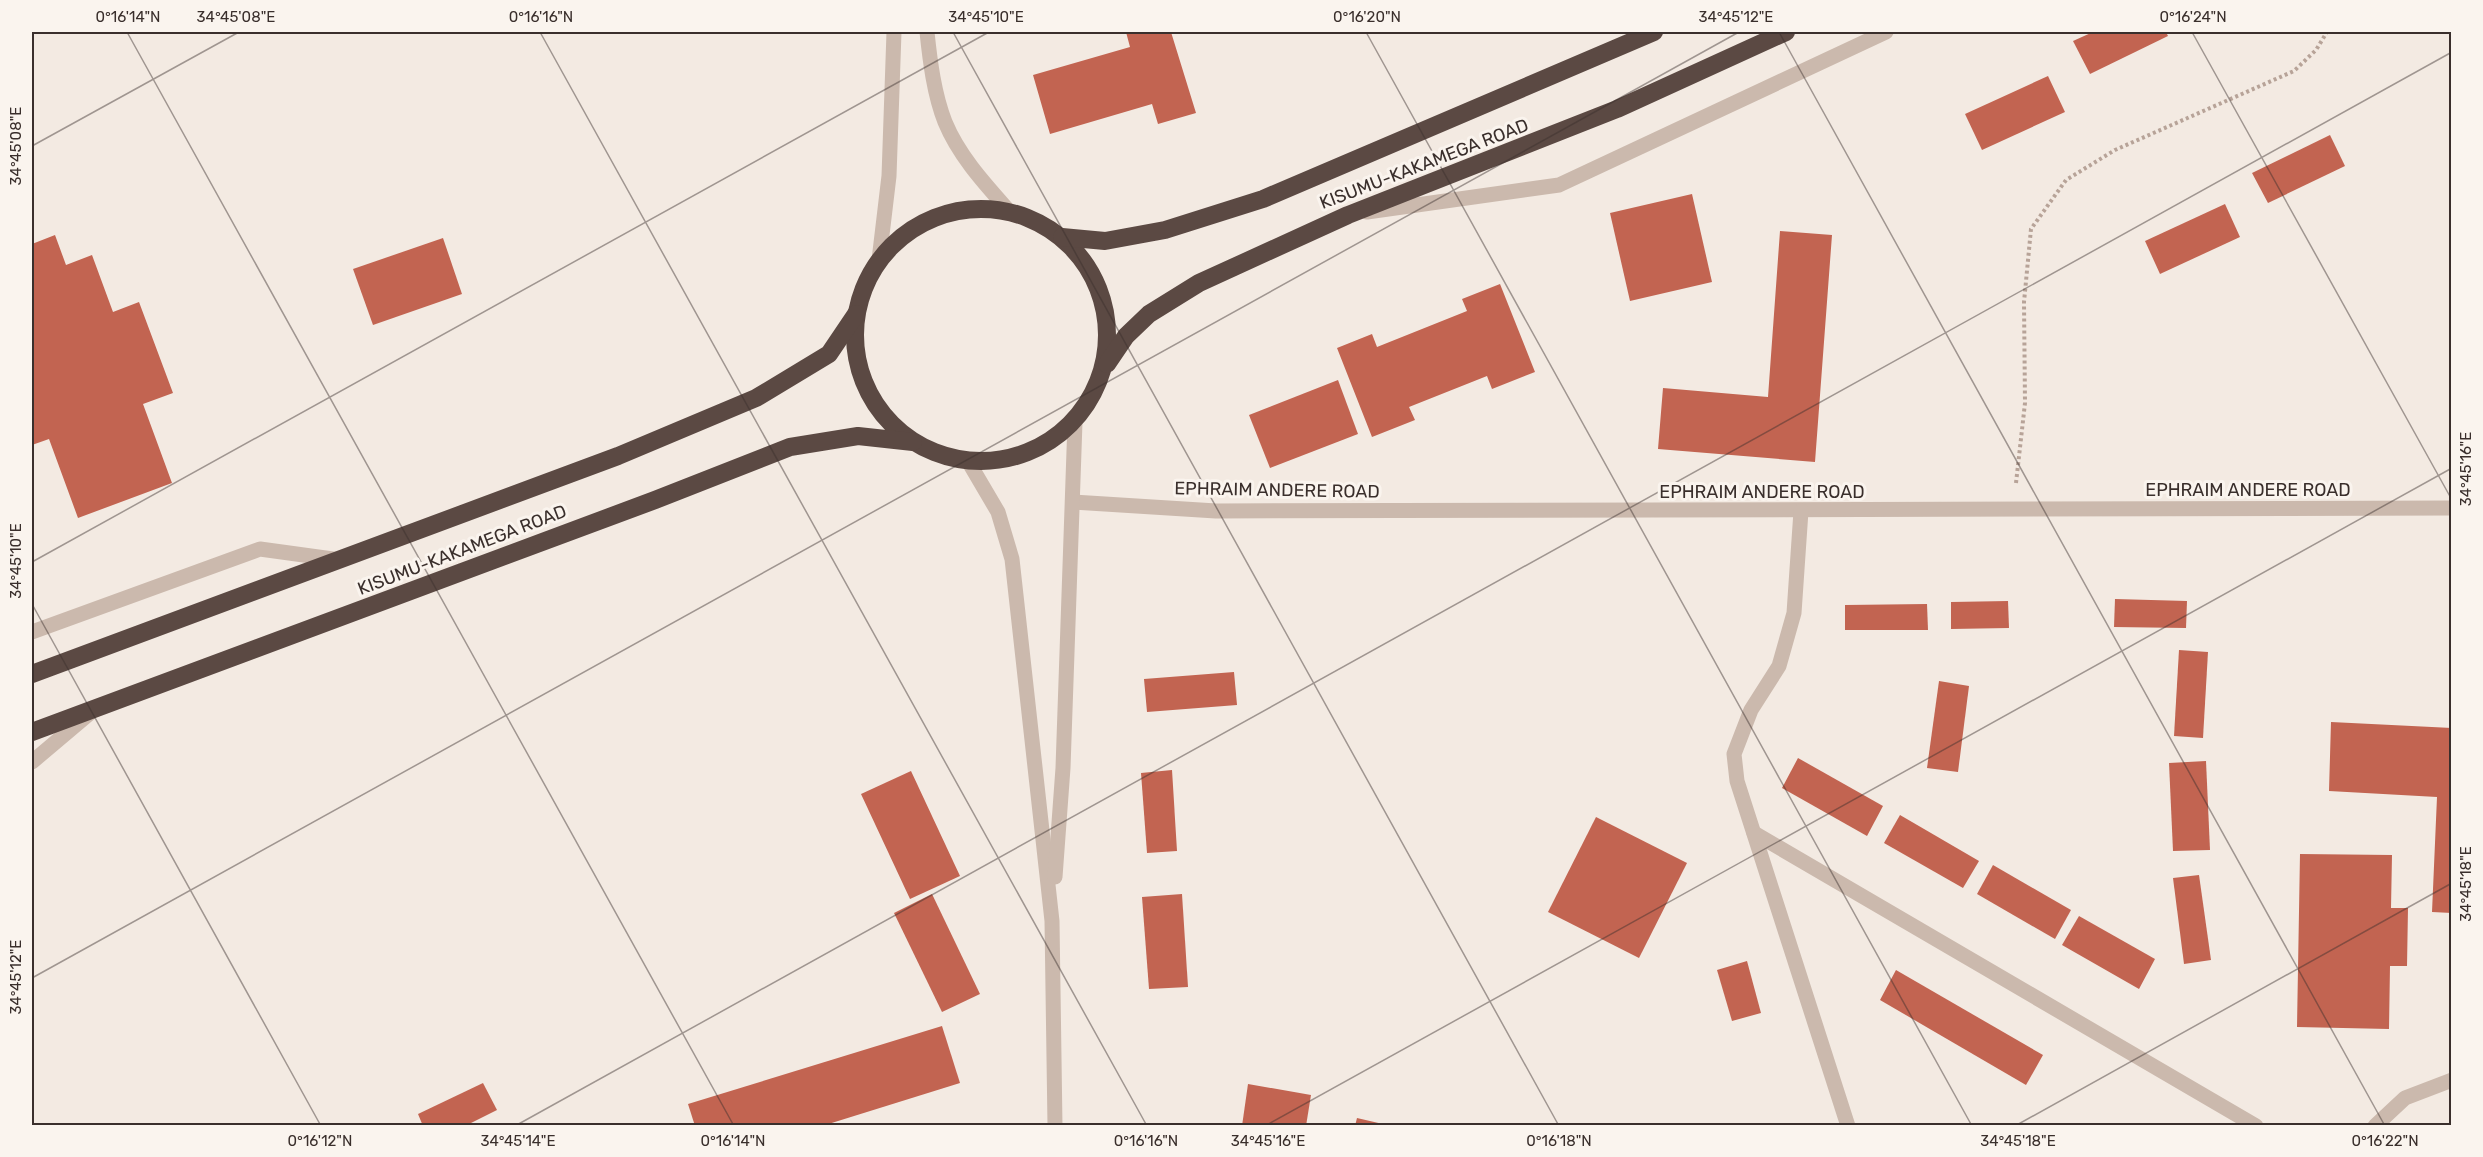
<svg xmlns="http://www.w3.org/2000/svg" width="2483" height="1157" viewBox="0 0 2483 1157" font-family="Rubik,sans-serif">
<style>
.building{fill:#c26451}
.lines{fill:none;stroke-linecap:round;stroke-linejoin:round}
.path{stroke:#b7a398;stroke-width:4;stroke-dasharray:3 3;stroke-linecap:butt}
.minor{stroke:#cbb9ad;stroke-width:15}
.highway{stroke:#5b4943;stroke-width:18}
.ticks{fill:none;stroke:#3a2f2c;stroke-width:1.5;stroke-opacity:0.45}
.labels{text-anchor:middle;stroke-width:6;stroke-linejoin:round;paint-order:stroke}
.street-label{font-size:18px;fill:#3a2f2c;stroke:#faf4ee}
.neatline{fill:none;stroke:#3a2f2c;stroke-width:2}
.ticks-label{font-size:15px;text-anchor:middle;fill:#3a2f2c}
</style>
<rect width="100%" height="100%" fill="#f3eae2"/>
<g class="building">
<polygon points="1126,32 1171,32 1196,113 1158,124 1152,104 1050,134 1033,75 1130,47"/>
<polygon points="2093,32 2166,32 2168,36 2090,74 2073,41"/>
<polygon points="2048,76 2065,112 1982,150 1965,114"/>
<polygon points="2330,135 2345,166 2268,203 2252,173"/>
<polygon points="1692,194 1712,282 1630,301 1610,213"/>
<polygon points="2225,204 2240,237 2160,274 2145,241"/>
<polygon points="1780,231 1832,235 1815,462 1658,449 1663,388 1768,397"/>
<polygon points="55,235 66,265 92,255 113,312 139,302 173,393 143,404 172,483 78,518 49,439 32,445 32,244"/>
<polygon points="443,238 462,294 373,325 353,269"/>
<polygon points="1500,284 1535,372 1492,389 1487,376 1409,407 1415,420 1372,437 1337,348 1372,334 1377,347 1467,311 1462,299"/>
<polygon points="1338,380 1358,434 1270,468 1249,415"/>
<polygon points="2115,599 2187,601 2186,628 2114,627"/>
<polygon points="2008,601 2009,628 1951,629 1951,602"/>
<polygon points="1927,604 1928,630 1845,630 1845,605"/>
<polygon points="2179,650 2208,652 2203,738 2174,736"/>
<polygon points="1234,672 1237,705 1147,712 1144,679"/>
<polygon points="1939,681 1969,686 1958,772 1927,768"/>
<polygon points="2331,722 2452,728 2452,913 2432,912 2437,797 2329,791"/>
<polygon points="1798,758 1883,806 1867,836 1782,788"/>
<polygon points="2206,761 2210,850 2173,851 2169,763"/>
<polygon points="1172,770 1177,851 1147,853 1141,773"/>
<polygon points="911,771 960,876 910,899 861,794"/>
<polygon points="1900,815 1979,861 1963,888 1884,843"/>
<polygon points="1596,817 1687,863 1639,958 1548,912"/>
<polygon points="2300,854 2392,855 2391,908 2408,908 2407,966 2390,966 2389,1029 2297,1027"/>
<polygon points="1993,865 2071,910 2055,939 1977,894"/>
<polygon points="2199,875 2211,960 2184,964 2173,878"/>
<polygon points="932,894 980,994 942,1012 894,913"/>
<polygon points="1182,894 1188,987 1149,989 1142,897"/>
<polygon points="2079,916 2155,959 2139,989 2062,945"/>
<polygon points="1747,961 1761,1013 1732,1021 1717,970"/>
<polygon points="1896,970 2043,1055 2026,1085 1880,1000"/>
<polygon points="942,1026 960,1083 822,1126 695,1126 688,1104"/>
<polygon points="483,1083 497,1110 465,1126 423,1126 418,1114"/>
<polygon points="1248,1084 1311,1095 1306,1126 1242,1126"/>
<polygon points="1357,1118 1387,1125 1387,1126 1355,1126"/>
</g>
<g class="lines">
<polyline class="path" points="2016,483 2025,403 2024,302 2031,229 2066,180 2115,150 2294,71 2316,50 2327,32"/>
<g class="minor">
<path d="M927,32C930,61 934,94 945,122C959,156 985,184 1009,211"/>
<polyline points="1367,212 1559,185 1886,32"/>
<polyline points="879,260 889,176 894,32"/>
<polyline points="968,461 998,512 1012,559 1052,921 1055,1126"/>
<polyline points="1073,502 1216,511 2452,508"/>
<polyline points="1801,511 1794,613 1779,666 1751,710 1734,754 1737,781 1848,1126"/>
<polyline points="32,632 260,549 340,560"/>
<polyline points="32,762 90,713"/>
<polyline points="1754,833 2256,1126"/>
<polyline points="1055,877 1063,768 1075,422"/>
<polyline points="2375,1126 2405,1098 2452,1080"/>
</g>
<g class="highway">
<circle cx="981" cy="335" r="126"/>
<polyline points="1062,237 1105,241 1165,230 1263,199 1654,32"/>
<polyline points="1107,364 1126,336 1149,314 1199,283 1348,215 1617,109 1786,32"/>
<polyline points="32,674 618,456 756,398 829,354 856,314"/>
<polyline points="32,732 655,500 790,447 858,436 913,442"/>
</g>
</g>
<path class="ticks" d="M127,32L734,1126M540,32L1147,1126M953,32L1559,1126M1366,32L1972,1126M1779,32L2385,1126M2192,32L2452,500M32,146L239,32M32,562L989,32M32,604L321,1126M32,978L1739,32M515,1126L2452,52M1265,1126L2452,468M2015,1126L2452,883"/>
<g class="labels">
<g class="street-label">
<text transform="translate(1424 164) rotate(-21)" y="6">KISUMU-KAKAMEGA ROAD</text>
<text transform="translate(1277 490) rotate(1)" y="6">EPHRAIM ANDERE ROAD</text>
<text x="2248" y="496">EPHRAIM ANDERE ROAD</text>
<text x="1762" y="498">EPHRAIM ANDERE ROAD</text>
<text transform="translate(462 550) rotate(-21)" y="6">KISUMU-KAKAMEGA ROAD</text>
</g>
</g>
<rect width="2483" height="1157" fill="none" stroke="#faf4ee" stroke-width="66"/>
<rect x="33" y="33" width="2417" height="1091" class="neatline"/>
<g class="ticks-label">
<text x="128" y="22">0°16'14"N</text>
<text x="236" y="22">34°45'08"E</text>
<text x="541" y="22">0°16'16"N</text>
<text x="986" y="22">34°45'10"E</text>
<text x="1367" y="22">0°16'20"N</text>
<text x="1736" y="22">34°45'12"E</text>
<text x="2193" y="22">0°16'24"N</text>
<text transform="translate(16 146) rotate(-90)" y="5">34°45'08"E</text>
<text transform="translate(2466 469) rotate(-90)" y="5">34°45'16"E</text>
<text transform="translate(16 561) rotate(-90)" y="5">34°45'10"E</text>
<text transform="translate(2466 884) rotate(-90)" y="5">34°45'18"E</text>
<text transform="translate(16 977) rotate(-90)" y="5">34°45'12"E</text>
<text x="320" y="1146">0°16'12"N</text>
<text x="518" y="1146">34°45'14"E</text>
<text x="733" y="1146">0°16'14"N</text>
<text x="1146" y="1146">0°16'16"N</text>
<text x="1268" y="1146">34°45'16"E</text>
<text x="1559" y="1146">0°16'18"N</text>
<text x="2018" y="1146">34°45'18"E</text>
<text x="2385" y="1146">0°16'22"N</text>
</g>
</svg>
